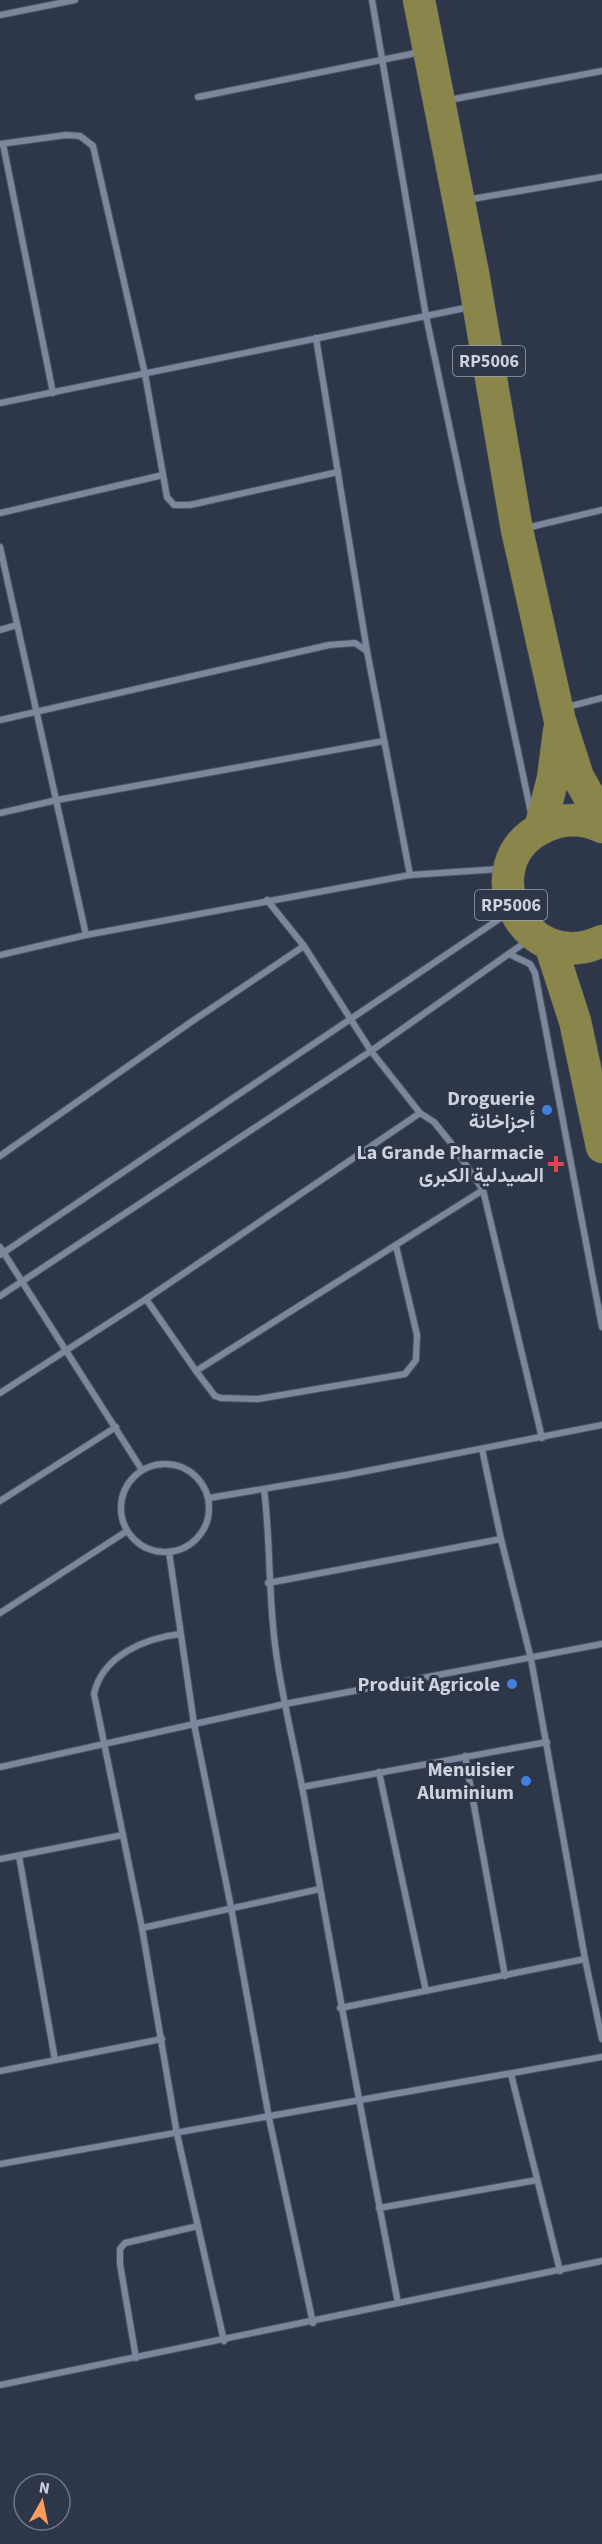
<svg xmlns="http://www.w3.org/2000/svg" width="602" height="2544" viewBox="0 0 602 2544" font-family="'Source Sans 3',Vazirmatn,sans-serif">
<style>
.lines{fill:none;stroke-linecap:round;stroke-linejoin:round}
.minor-casing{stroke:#4d5464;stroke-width:8}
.primary-casing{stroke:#4d5464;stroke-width:33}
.minor{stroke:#7c879d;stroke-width:6}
.primary{stroke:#89854b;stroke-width:32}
.shop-dot{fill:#3f7fe0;stroke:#2e3749;stroke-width:2}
.health-dot{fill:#e0444e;stroke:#2e3749;stroke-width:2}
.labels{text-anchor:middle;stroke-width:6;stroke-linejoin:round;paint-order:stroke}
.shield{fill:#2e3749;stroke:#9da4b1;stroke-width:1.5}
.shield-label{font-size:18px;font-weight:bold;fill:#ccd2de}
.poi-label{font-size:20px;font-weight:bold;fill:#ccd2de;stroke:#2e3749;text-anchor:end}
</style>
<rect width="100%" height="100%" fill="#2e3749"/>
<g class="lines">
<g class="minor-casing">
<g id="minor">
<polyline points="372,0 426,316 531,813"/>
<polyline points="0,15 75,0"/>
<polyline points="198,97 421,52"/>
<polyline points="449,100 602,71"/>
<polyline points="0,144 66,135 80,136 93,146 145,374 167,497 174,505 190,505 338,472"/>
<polyline points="3,144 53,393"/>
<polyline points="466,200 602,177"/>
<polyline points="316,338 367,651 410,875"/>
<polyline points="0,403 470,307"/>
<polyline points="0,513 163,475"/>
<polyline points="526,528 602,510"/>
<polyline points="0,547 86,935"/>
<polyline points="0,630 17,625"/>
<polyline points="567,707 602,698"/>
<polyline points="0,720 329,645 355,643 367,651"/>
<polyline points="0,813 57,800 384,741"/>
<polyline points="267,900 304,946 371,1051 420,1113 434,1122 451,1143 483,1190 542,1438"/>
<polyline points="509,954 530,964 535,973 602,1327"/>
<polyline points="0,955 86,935 410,875 500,869"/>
<polyline points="0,1156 191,1022 304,946"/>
<polyline points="0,1247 142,1470"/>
<polyline points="0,1255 508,913"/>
<polyline points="0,1296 371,1051 527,941"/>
<polyline points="146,1299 196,1371 215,1396 221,1398 258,1399 405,1374 416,1360 417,1335 396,1246"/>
<polyline points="196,1371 483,1190"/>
<polyline points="0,1393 146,1299 420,1113"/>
<polyline points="482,1449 501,1539 531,1659 585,1959 602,2039"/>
<circle cx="165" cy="1508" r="44"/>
<path d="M264,1489C271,1544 268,1598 276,1652C283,1704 297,1756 306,1808C335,1973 366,2138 398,2303"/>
<polyline points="209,1498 346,1475 602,1425"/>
<polyline points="0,1501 116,1427"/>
<polyline points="169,1552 194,1724 231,1907 269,2118 313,2323"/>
<polyline points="268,1583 501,1539"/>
<polyline points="0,1613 127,1531"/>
<path d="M180,1634C145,1638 102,1656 94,1694L142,1928L177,2134L224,2341"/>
<polyline points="465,1756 505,1976"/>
<polyline points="0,1767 285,1704 602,1644"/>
<polyline points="379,1772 426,1991"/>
<polyline points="302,1787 547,1742"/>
<polyline points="19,1856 55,2060"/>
<polyline points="0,1859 123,1835"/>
<polyline points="142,1928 320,1889"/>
<polyline points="340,2008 585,1959"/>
<polyline points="0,2071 162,2039"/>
<polyline points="511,2074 560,2271"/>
<polyline points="0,2164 602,2057"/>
<polyline points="379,2208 537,2180"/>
<polyline points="136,2358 120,2264 120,2249 125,2243 198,2226"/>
<polyline points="0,2385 602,2261"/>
</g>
</g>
<g class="primary-casing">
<g id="primary">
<polyline points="419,0 473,273 517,530 560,721 578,777 602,819"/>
<path d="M602,827C583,818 563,818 544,827C468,863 524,978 602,941"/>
<polyline points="540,829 553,778 559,731"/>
<polyline points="550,944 575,1021 602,1147"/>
</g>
</g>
<use href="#minor" class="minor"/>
<use href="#primary" class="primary"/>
</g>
<g class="shop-dot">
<circle cx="547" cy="1110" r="6"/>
<circle cx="512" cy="1684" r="6"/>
<circle cx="526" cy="1781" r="6"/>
</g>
<path class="health-dot" d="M553 1155h6v6h6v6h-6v6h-6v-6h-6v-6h6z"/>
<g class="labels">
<g class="shield">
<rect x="453" y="346" width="72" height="30" rx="4.5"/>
<rect x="475" y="890" width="72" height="30" rx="4.5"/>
</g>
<g class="shield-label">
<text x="489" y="367">RP5006</text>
<text x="511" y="911">RP5006</text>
</g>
<g class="poi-label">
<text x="535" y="1105">Droguerie<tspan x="535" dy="23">أجزاخانة</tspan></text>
<text x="544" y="1159">La Grande Pharmacie<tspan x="544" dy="23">الصيدلية الكبرى</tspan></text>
<text x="500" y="1691">Produit Agricole</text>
<text x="514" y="1776">Menuisier<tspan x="514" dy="23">Aluminium</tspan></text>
</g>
</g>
<g transform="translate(42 2502) rotate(9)"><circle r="28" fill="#2e3749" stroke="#6d7585" stroke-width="1.5"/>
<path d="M0-4.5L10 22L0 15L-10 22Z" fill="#ff9b5b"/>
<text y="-9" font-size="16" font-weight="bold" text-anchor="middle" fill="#ccd2de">N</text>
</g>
</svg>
